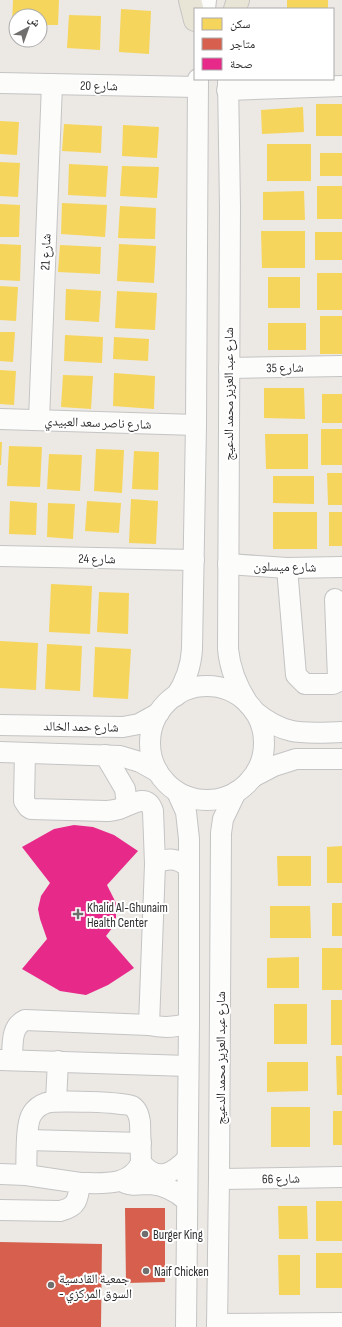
<svg xmlns="http://www.w3.org/2000/svg" width="342" height="1327" viewBox="0 0 342 1327" font-family="'Sofia Sans Condensed','Noto Naskh Arabic',sans-serif">
<style>
.homes{fill:#f6d55c}
.shops{fill:#d6604d}
.health{fill:#e7298a}
.lines{fill:none;stroke-linecap:round;stroke-linejoin:round}
.minor-casing{stroke:#c5c4c5;stroke-width:22}
.major-casing{stroke:#c6c5c4;stroke-width:24}
.minor{stroke:#fcfcfb;stroke-width:20}
.major{stroke:#e8e4d6;stroke-width:22}
.poi-dot{fill:#706f6e;stroke:#fff;stroke-width:1.5}
.labels{text-anchor:middle;stroke-width:4;stroke-linejoin:round;paint-order:stroke}
.street-label{font-size:13px;fill:#2e2e2e;stroke:#fff}
.poi-label{font-size:13px;fill:#2e2e2e;stroke:#fff;text-anchor:start}
</style>
<rect width="100%" height="100%" fill="#ece8e4"/>
<g class="homes">
<polygon points="13,0 59,0 58,25 40,25 40,16 16,16 16,23 12,23"/>
<rect x="287" y="0" width="41" height="9"/>
<polygon points="121,9 151,11 149,54 119,52"/>
<polygon points="69,15 101,16 100,50 67,48"/>
<rect x="316" y="104" width="26" height="32"/>
<polygon points="303,107 304,132 262,134 261,110"/>
<polygon points="0,121 19,122 17,155 0,154"/>
<polygon points="64,124 102,126 101,153 62,151"/>
<polygon points="123,125 159,127 157,158 122,156"/>
<rect x="267" y="144" width="44" height="37"/>
<rect x="320" y="153" width="22" height="23"/>
<polygon points="0,162 20,163 18,197 0,196"/>
<polygon points="69,164 108,166 106,197 68,195"/>
<polygon points="122,166 159,167 157,198 120,196"/>
<rect x="317" y="186" width="25" height="33"/>
<polygon points="304,191 305,220 263,220 263,192"/>
<polygon points="62,203 107,205 105,237 61,234"/>
<polygon points="0,204 20,205 19,237 0,237"/>
<polygon points="120,206 156,208 155,239 118,238"/>
<polygon points="261,231 305,231 305,268 262,268"/>
<rect x="315" y="232" width="27" height="28"/>
<polygon points="0,244 21,245 20,281 0,280"/>
<polygon points="119,244 156,246 154,283 117,281"/>
<polygon points="60,245 101,247 100,274 58,272"/>
<rect x="317" y="273" width="25" height="37"/>
<rect x="268" y="277" width="32" height="31"/>
<polygon points="0,286 18,287 16,321 0,320"/>
<polygon points="66,289 101,291 99,322 65,320"/>
<polygon points="117,291 157,293 155,330 115,328"/>
<rect x="320" y="316" width="22" height="38"/>
<rect x="268" y="323" width="38" height="27"/>
<polygon points="0,332 15,332 13,362 0,361"/>
<polygon points="65,335 103,337 102,363 64,361"/>
<polygon points="114,337 149,339 148,361 113,359"/>
<polygon points="0,370 16,371 14,405 0,404"/>
<polygon points="114,373 155,376 154,409 113,406"/>
<polygon points="63,375 93,376 91,409 61,407"/>
<polygon points="264,388 304,388 305,419 264,418"/>
<rect x="322" y="394" width="20" height="29"/>
<rect x="321" y="429" width="21" height="36"/>
<polygon points="265,434 308,434 308,469 266,469"/>
<polygon points="0,442 2,442 1,465 0,465"/>
<polygon points="9,446 42,447 40,487 7,486"/>
<polygon points="96,449 124,450 122,493 94,491"/>
<polygon points="134,451 159,452 158,490 132,489"/>
<polygon points="49,454 82,455 80,491 47,489"/>
<polygon points="327,473 342,473 342,505 328,505"/>
<polygon points="273,476 314,476 314,504 273,503"/>
<polygon points="131,499 158,501 156,544 129,543"/>
<polygon points="10,501 37,503 36,535 9,534"/>
<polygon points="87,501 121,503 119,533 85,531"/>
<polygon points="48,503 75,504 73,539 47,537"/>
<rect x="273" y="512" width="44" height="37"/>
<rect x="329" y="512" width="13" height="34"/>
<polygon points="51,584 92,586 90,634 49,632"/>
<polygon points="99,592 129,593 128,634 97,632"/>
<polygon points="0,641 38,643 36,690 0,688"/>
<polygon points="47,644 82,646 80,691 45,689"/>
<polygon points="95,647 131,649 128,699 93,697"/>
<polygon points="342,846 342,883 327,883 327,847"/>
<polygon points="277,856 311,856 311,886 278,886"/>
<rect x="332" y="903" width="10" height="33"/>
<polygon points="270,906 310,906 311,938 270,938"/>
<rect x="322" y="948" width="20" height="42"/>
<polygon points="299,957 299,988 267,988 267,958"/>
<rect x="331" y="1000" width="11" height="45"/>
<rect x="274" y="1004" width="33" height="40"/>
<polygon points="336,1056 342,1056 342,1095 337,1095"/>
<polygon points="267,1062 308,1062 308,1091 267,1092"/>
<rect x="271" y="1107" width="39" height="40"/>
<rect x="333" y="1111" width="9" height="34"/>
<rect x="316" y="1201" width="26" height="40"/>
<polygon points="278,1206 307,1206 308,1239 279,1239"/>
<rect x="316" y="1253" width="26" height="35"/>
<polygon points="278,1255 300,1255 300,1295 279,1295"/>
</g>
<g class="shops">
<polygon points="125,1208 165,1208 165,1282 126,1283"/>
<polygon points="0,1242 102,1244 101,1327 0,1327"/>
</g>
<polygon class="health" points="74,825 93,827 114,835 138,851 107,885 116,903 116,923 106,936 134,968 108,985 86,995 60,991 22,969 47,939 40,919 38,909 41,896 50,883 22,847 54,829"/>
<g class="lines">
<g class="minor-casing">
<g id="minor">
<polyline points="205,9 206,0"/>
<path d="M228,79L230,208L228,649C230,670 237,687 249,705"/>
<polyline points="0,83 197,87"/>
<polyline points="227,90 342,86"/>
<polyline points="229,368 342,366"/>
<polyline points="0,419 196,425"/>
<polyline points="39,420 52,84"/>
<polyline points="0,556 194,560"/>
<polyline points="228,564 287,568 342,567"/>
<polyline points="287,568 296,675 305,684 333,684 337,682 338,679 335,599"/>
<circle cx="207" cy="743" r="57"/>
<path d="M176,696C186,681 191,667 192,649L196,425L198,79"/>
<path d="M254,711C286,737 303,733 342,732"/>
<polyline points="0,725 123,727 139,724 159,713"/>
<polyline points="0,752 120,756 140,762 158,772"/>
<path d="M25,753L24,801L28,807L31,809L106,811C110,811 115,810 119,809C131,805 147,792 153,811L155,864L149,1025"/>
<polyline points="105,755 125,789 127,805"/>
<polyline points="253,777 274,766 296,759 342,759"/>
<polyline points="177,792 186,812 189,839 189,1023 186,1327"/>
<path d="M155,864C167,857 179,858 189,868"/>
<polyline points="0,1060 188,1066"/>
<path d="M12,1060C13,1046 10,1027 25,1020L149,1025C163,1028 175,1028 189,1023"/>
<polyline points="56,1101 58,1061"/>
<polyline points="28,1140 141,1143"/>
<path d="M143,1165C159,1183 174,1172 187,1159"/>
<path d="M0,1174L26,1175L80,1183C78,1200 77,1207 60,1211L0,1210"/>
<path d="M26,1175C27,1162 25,1124 32,1114C35,1109 40,1105 46,1103C55,1100 125,1102 132,1106C138,1110 139,1116 140,1122L141,1163C130,1187 102,1183 80,1183"/>
<polyline points="219,1179 342,1177"/>
<path d="M122,1181C129,1187 141,1184 150,1184C164,1185 176,1191 187,1201"/>
<polyline points="217,1324 342,1323"/>
<polyline points="217,1327 219,1179 221,833 223,819 236,792"/>
</g>
</g>
<g class="major-casing">
<g id="major">
<polyline points="190,0 195,20"/>
<polyline points="235,9 238,0"/>
</g>
</g>
<use href="#minor" class="minor"/>
<use href="#major" class="major"/>
</g>
<g class="poi-dot">
<path d="M76 908h4v4h4v4h-4v4h-4v-4h-4v-4h4z"/>
<circle cx="145" cy="1234" r="4"/>
<circle cx="146" cy="1271" r="4"/>
<circle cx="51" cy="1285" r="4"/>
</g>
<g class="labels">
<g class="street-label">
<text transform="translate(99 85) rotate(1)" y="5">شارع 20</text>
<text transform="translate(45 252) rotate(-88)" y="5">شارع 21</text>
<text transform="translate(285 367) rotate(-1)" y="5">شارع 35</text>
<text transform="translate(228 394) rotate(-90)" y="5">شارع عبد العزيز محمد الدعيج</text>
<text transform="translate(98 422) rotate(2)" y="5">شارع ناصر سعد العبيدي</text>
<text transform="translate(97 558) rotate(1)" y="5">شارع 24</text>
<text transform="translate(285 566) rotate(1)" y="5">شارع ميسلون</text>
<text transform="translate(81 726) rotate(1)" y="5">شارع حمد الخالد</text>
<text transform="translate(220 1058) rotate(-90)" y="5">شارع عبد العزيز محمد الدعيج</text>
<text transform="translate(281 1178) rotate(-1)" y="5">شارع 66</text>
</g>
<g class="poi-label">
<text x="87" y="912">Khalid Al-Ghunaim<tspan x="87" dy="15">Health Center</tspan></text>
<text x="153" y="1239">Burger King</text>
<text x="154" y="1276">Naif Chicken</text>
<text x="59" y="1283">جمعية القادسية<tspan x="59" dy="15">- السوق المركزي</tspan></text>
</g>
</g>
<rect x="194" y="8" width="140" height="72" fill="#ffffff" stroke="#ababab"/>
<rect x="202" y="18" width="20" height="12" fill="#f6d55c" stroke="#ababab"/>
<text x="230" y="28" font-size="12" fill="#2e2e2e">سكن</text>
<rect x="202" y="38" width="20" height="12" fill="#d6604d" stroke="#ababab"/>
<text x="230" y="48" font-size="12" fill="#2e2e2e">متاجر</text>
<rect x="202" y="58" width="20" height="12" fill="#e7298a" stroke="#ababab"/>
<text x="230" y="68" font-size="12" fill="#2e2e2e">صحة</text>
<g transform="translate(28 28) rotate(41)"><circle r="19" fill="#ffffff" stroke="#ababab"/>
<path d="M0-3L7 15L0 10L-7 15Z" fill="#706f6e"/>
<text y="-6" font-size="11" font-weight="bold" text-anchor="middle" fill="#2e2e2e">ش</text>
</g>
</svg>
